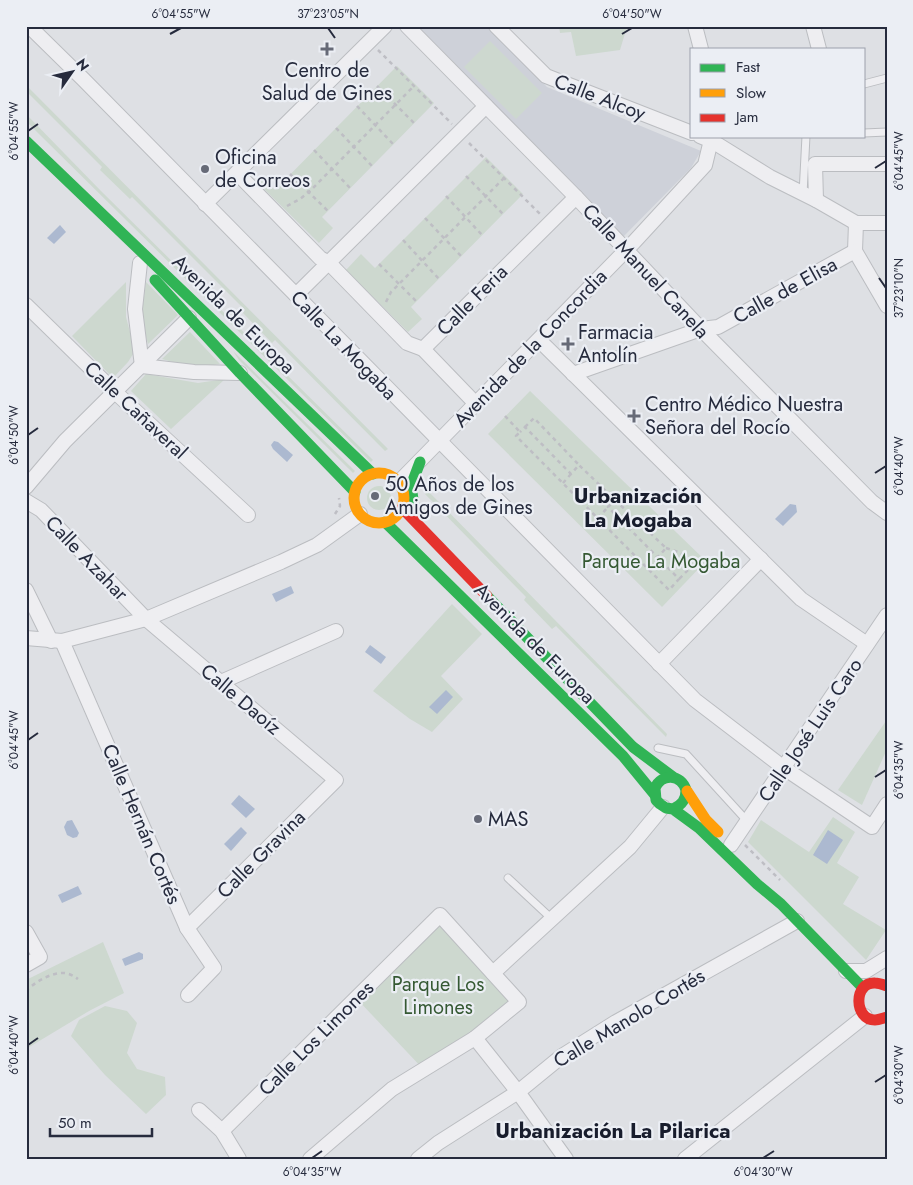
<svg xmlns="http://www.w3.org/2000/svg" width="913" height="1185" viewBox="0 0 913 1185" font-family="Jost,sans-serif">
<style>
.built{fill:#ced1d9}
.green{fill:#cdd8cf}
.water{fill:#acb9d0}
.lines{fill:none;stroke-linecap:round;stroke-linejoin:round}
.lane-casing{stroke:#bbbdc1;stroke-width:9}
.street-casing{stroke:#bbbdc1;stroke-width:16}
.path{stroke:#bebec4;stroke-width:2.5;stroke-dasharray:4 4;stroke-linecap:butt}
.lane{stroke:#eeeef1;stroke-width:7}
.street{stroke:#eeeef1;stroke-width:14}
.fast{stroke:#30b455;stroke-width:11}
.slow{stroke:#ff9f0a;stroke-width:11}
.jam{stroke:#e5322d;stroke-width:11}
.ticks{fill:none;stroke:#262b3d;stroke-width:2}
.poi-dot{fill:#666a77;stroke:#ebeef4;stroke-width:2}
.labels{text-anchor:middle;stroke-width:4.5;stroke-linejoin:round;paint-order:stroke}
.poi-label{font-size:20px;fill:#262b3d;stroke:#ebeef4;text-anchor:start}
.street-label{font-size:20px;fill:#262b3d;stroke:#ebeef4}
.park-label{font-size:20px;fill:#355933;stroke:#ebeef4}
.neighbourhood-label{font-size:21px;font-weight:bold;fill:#181d2d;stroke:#ebeef4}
.neatline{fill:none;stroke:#262b3d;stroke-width:2}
.ticks-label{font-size:12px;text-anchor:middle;fill:#262b3d}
</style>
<rect width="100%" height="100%" fill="#dee0e4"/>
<polygon class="built" points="417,26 487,26 547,87 701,151 691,168 623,237"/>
<g class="green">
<polygon points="559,26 633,26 626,30 620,50 576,56 571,32 560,33"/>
<polygon points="490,41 542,93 516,119 464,67"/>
<polygon points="397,66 434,103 322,217 333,228 319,243 258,183 263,179 275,190"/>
<polygon points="26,85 388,449 385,451 275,340 272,343 243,313 245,310 132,197 130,199 100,170 102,167 26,91"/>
<polygon points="26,114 101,191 373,460 371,462 40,135 26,121"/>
<polygon points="486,157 523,194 411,307 422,319 408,332 346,270 361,254 375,268"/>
<polygon points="126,282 126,317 135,351 128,362 113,378 72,336"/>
<polygon points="146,282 178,315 148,344 141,319"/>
<polygon points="190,332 220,364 194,368 162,359"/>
<polygon points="233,351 355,471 353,473 239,360"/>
<polygon points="146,374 198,383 225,379 171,429 131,391"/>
<polygon points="530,391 706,561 662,607 488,434"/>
<circle cx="379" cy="498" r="12"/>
<polygon points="428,491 667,734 666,737 556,626 552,629 524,600 526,597 425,494"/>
<polygon points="452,604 482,634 441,676 463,699 432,732 410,719 373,691"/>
<polygon points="886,721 887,749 862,805 838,790"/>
<polygon points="833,817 855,832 837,863 859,877 843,904 886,930 866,960 748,842 761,820 809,852"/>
<polygon points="440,915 519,1002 424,1070 356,998"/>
<polygon points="103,942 124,993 89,1011 26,1049 26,980"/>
<polygon points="105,1006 127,1011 137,1023 127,1053 137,1069 165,1077 166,1095 146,1114 105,1075 71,1036 79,1020"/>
</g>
<g class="water">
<polygon points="60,225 66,232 54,244 47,238"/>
<polygon points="274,441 278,442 293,455 287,462 273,449 271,445"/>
<polygon points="790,504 796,505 797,512 783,526 775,519"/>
<polygon points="291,586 294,593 276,602 272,594"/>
<polygon points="370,645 386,657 381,664 365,652"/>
<polygon points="446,690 453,697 437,714 429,707"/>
<polygon points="239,795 255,809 246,818 231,804"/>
<polygon points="72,820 79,833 77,837 73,838 67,835 64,827 67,821"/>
<polygon points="241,827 247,833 231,851 224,844"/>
<polygon points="828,830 843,840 827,864 813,855"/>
<polygon points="78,886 82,894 62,903 58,895"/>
<polygon points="139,952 143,954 143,959 125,966 122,959"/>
</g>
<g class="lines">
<g class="lane-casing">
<g id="lane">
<polyline points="864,84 887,78"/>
<polyline points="864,133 887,132"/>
<polyline points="803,194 806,136"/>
<polyline points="658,748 686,754 748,822"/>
<polyline points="508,878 552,919"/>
</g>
</g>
<g class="street-casing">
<g id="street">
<polyline points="29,26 83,79 695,700 784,768 872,827 887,804"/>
<polyline points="407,26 576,197 701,329 872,502 887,513"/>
<polyline points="496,26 546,76 692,133"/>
<polyline points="695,26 701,49"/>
<polyline points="813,26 819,49"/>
<polyline points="700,136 712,141 770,177 816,200 856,223 887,223"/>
<polyline points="237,173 320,258 329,263 407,343 423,349 476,404"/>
<polyline points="816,200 815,164 887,164"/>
<polyline points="205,204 385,26"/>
<polyline points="856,223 855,251 887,306"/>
<polyline points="140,263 135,309 142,366 194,372 240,373"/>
<polyline points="296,295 486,106"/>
<polyline points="26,305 115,392 248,515"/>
<polyline points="539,340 801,599 867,644"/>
<polyline points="423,349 576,197"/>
<polyline points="573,374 701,329 718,327 855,251"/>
<polyline points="398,483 634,242 705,165 712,136"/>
<polyline points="26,487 65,441 189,318"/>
<polyline points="26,501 41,510 146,619 336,780 187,928"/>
<polyline points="26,590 51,641"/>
<polyline points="26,638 62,641 146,619 281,562 317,545 360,514"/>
<polyline points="62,641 187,928 214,968 188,995"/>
<polyline points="659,664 761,559"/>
<polyline points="221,682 336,631"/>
<polyline points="731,845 887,615"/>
<polyline points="26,932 40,957 26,965"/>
<polyline points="846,971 866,971 887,958"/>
<polyline points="493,973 630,847 663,807"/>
<polyline points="475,1038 518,1092 566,1159"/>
<polyline points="199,1110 222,1131 239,1159"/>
<polyline points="222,1131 440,915 519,1002 475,1038 392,1089 310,1159"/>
<polyline points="418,1159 438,1143 518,1092 562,1056 616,1022 797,921"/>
<polyline points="685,1159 865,1016"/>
</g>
</g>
<g class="path">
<polyline points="378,50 452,124"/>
<polyline points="377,86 414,123"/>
<polyline points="357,106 393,144"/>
<polyline points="336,128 372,166"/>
<polyline points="469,143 541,215"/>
<polyline points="314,150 350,188"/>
<polyline points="290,174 328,211"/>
<polyline points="466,176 503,214"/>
<polyline points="446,196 482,235"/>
<polyline points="287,206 300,199 309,192 414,86"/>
<polyline points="425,218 461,256"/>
<polyline points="403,240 439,279"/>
<polyline points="379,264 416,301"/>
<polyline points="386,302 391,292 399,284 504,178"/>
<polyline points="505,416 520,432 516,436 669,590 679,579 608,507 615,500 579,465 571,474 525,427 520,432"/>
<polyline points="525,427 534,418 579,465"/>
<polyline points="563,483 571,474"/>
<polyline points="615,500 666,548 658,557"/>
<polyline points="335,514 340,506 339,498"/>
<polyline points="598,518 608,507"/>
<polyline points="666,548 681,553 693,565 679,579"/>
<polyline points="745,845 780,880"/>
<path d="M26,991C35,982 50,973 63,973C69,973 74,976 78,979"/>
</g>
<use href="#lane" class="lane"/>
<use href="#street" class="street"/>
<g class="fast">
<polyline points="26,141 373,474"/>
<polyline points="155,280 240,373 355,492"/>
<polyline points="414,506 411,486 420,462"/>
<polyline points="385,522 623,756 655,795"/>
<polyline points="487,596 633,747 673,777"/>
<path d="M673,809C682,805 686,800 686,790C681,774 662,773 655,788L656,800L660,804L666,808L673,809L699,828L757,884L781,904L863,988"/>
</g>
<g class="slow">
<circle cx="379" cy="498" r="25"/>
<polyline points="687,791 706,820 718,832"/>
</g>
<g class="jam">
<polyline points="402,508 487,596"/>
<path d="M887,986C884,985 879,983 875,983C853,982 854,1020 875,1020C879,1020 883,1018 887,1017"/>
</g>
</g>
<path class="ticks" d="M328,28L335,38M170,34L181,28M622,34L632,28M28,131L38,124M875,168L886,161M879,278L886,288M28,435L38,428M875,473L886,466M28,740L38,733M875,777L886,770M28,1045L38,1038M875,1082L886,1075M312,1158L322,1151M763,1158L774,1151"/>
<g class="poi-dot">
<path d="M324.5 41.5h5v5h5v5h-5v5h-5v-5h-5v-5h5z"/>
<circle cx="205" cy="169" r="5"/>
<path d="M565.5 336.5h5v5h5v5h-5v5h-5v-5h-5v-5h5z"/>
<path d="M631.5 408.5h5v5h5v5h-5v5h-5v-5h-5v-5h5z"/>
<circle cx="375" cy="496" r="5"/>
<circle cx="478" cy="819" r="5"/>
</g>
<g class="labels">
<g class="poi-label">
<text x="327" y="77" text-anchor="middle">Centro de<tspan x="327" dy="23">Salud de Gines</tspan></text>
<text x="215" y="164">Oficina<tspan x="215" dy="23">de Correos</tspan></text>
<text x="578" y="339">Farmacia<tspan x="578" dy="23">Antolín</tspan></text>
<text x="645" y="411">Centro Médico Nuestra<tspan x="645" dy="23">Señora del Rocío</tspan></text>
<text x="385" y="491">50 Años de los<tspan x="385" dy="23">Amigos de Gines</tspan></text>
<text x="488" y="826">MAS</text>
</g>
<g class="street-label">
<text transform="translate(600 97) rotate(21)" y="7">Calle Alcoy</text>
<text transform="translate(646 271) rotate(47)" y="7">Calle Manuel Canela</text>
<text transform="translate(785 290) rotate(-29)" y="7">Calle de Elisa</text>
<text transform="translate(472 300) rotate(-45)" y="7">Calle Feria</text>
<text transform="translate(234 314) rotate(44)" y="7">Avenida de Europa</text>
<text transform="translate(344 345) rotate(46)" y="7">Calle La Mogaba</text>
<text transform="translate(530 348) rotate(-46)" y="7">Avenida de la Concordia</text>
<text transform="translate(136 410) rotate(43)" y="7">Calle Cañaveral</text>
<text transform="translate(87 558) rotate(46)" y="7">Calle Azahar</text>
<text transform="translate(535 643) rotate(45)" y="7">Avenida de Europa</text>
<text transform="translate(241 699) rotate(40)" y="7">Calle Daoíz</text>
<text transform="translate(810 730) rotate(-56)" y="7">Calle José Luis Caro</text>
<text transform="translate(142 824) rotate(67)" y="7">Calle Hernán Cortés</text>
<text transform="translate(261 854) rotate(-45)" y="7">Calle Gravina</text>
<text transform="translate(629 1018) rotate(-31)" y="7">Calle Manolo Cortés</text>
<text transform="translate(316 1038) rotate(-45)" y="7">Calle Los Limones</text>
</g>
<g class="park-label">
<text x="661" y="568">Parque La Mogaba</text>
<text x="438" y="991">Parque Los<tspan x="438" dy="23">Limones</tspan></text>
</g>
<g class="neighbourhood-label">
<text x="638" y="503">Urbanización<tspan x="638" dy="24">La Mogaba</tspan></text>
<text x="613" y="1138">Urbanización La Pilarica</text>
</g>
</g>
<rect width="913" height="1185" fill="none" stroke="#ebeef4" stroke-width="55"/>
<rect x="690" y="48" width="175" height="90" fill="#ebeef4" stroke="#9ca0ab"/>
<rect x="700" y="64" width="25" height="8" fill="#30b455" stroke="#9ca0ab"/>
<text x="736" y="72" font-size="15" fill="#262b3d">Fast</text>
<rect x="700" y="89" width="25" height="8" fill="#ff9f0a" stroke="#9ca0ab"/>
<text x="736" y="98" font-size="15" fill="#262b3d">Slow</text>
<rect x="700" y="114" width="25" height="8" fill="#e5322d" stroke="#9ca0ab"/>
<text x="736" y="122" font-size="15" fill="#262b3d">Jam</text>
<g transform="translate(72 72) rotate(56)" stroke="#ebeef4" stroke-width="4" paint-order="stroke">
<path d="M0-4L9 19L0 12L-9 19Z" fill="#262b3d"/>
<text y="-8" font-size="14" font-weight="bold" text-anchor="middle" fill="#262b3d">N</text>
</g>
<path d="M50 1128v8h102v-8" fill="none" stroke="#262b3d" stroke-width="2.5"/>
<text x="58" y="1128" font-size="15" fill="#262b3d" stroke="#ebeef4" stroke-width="4" paint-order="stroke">50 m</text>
<rect x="28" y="28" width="858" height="1130" class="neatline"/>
<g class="ticks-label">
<text x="181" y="18">6°04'55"W</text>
<text x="328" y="18">37°23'05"N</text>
<text x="632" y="18">6°04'50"W</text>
<text transform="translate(14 131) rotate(-90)" y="4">6°04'55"W</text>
<text transform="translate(899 161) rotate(-90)" y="4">6°04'45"W</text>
<text transform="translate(899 288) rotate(-90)" y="4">37°23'10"N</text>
<text transform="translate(14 435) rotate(-90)" y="4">6°04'50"W</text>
<text transform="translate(899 466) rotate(-90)" y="4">6°04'40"W</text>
<text transform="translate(14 740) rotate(-90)" y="4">6°04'45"W</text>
<text transform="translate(899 770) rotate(-90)" y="4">6°04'35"W</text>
<text transform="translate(14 1045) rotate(-90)" y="4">6°04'40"W</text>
<text transform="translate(899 1075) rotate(-90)" y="4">6°04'30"W</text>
<text x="312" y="1176">6°04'35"W</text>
<text x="763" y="1176">6°04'30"W</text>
</g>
</svg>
